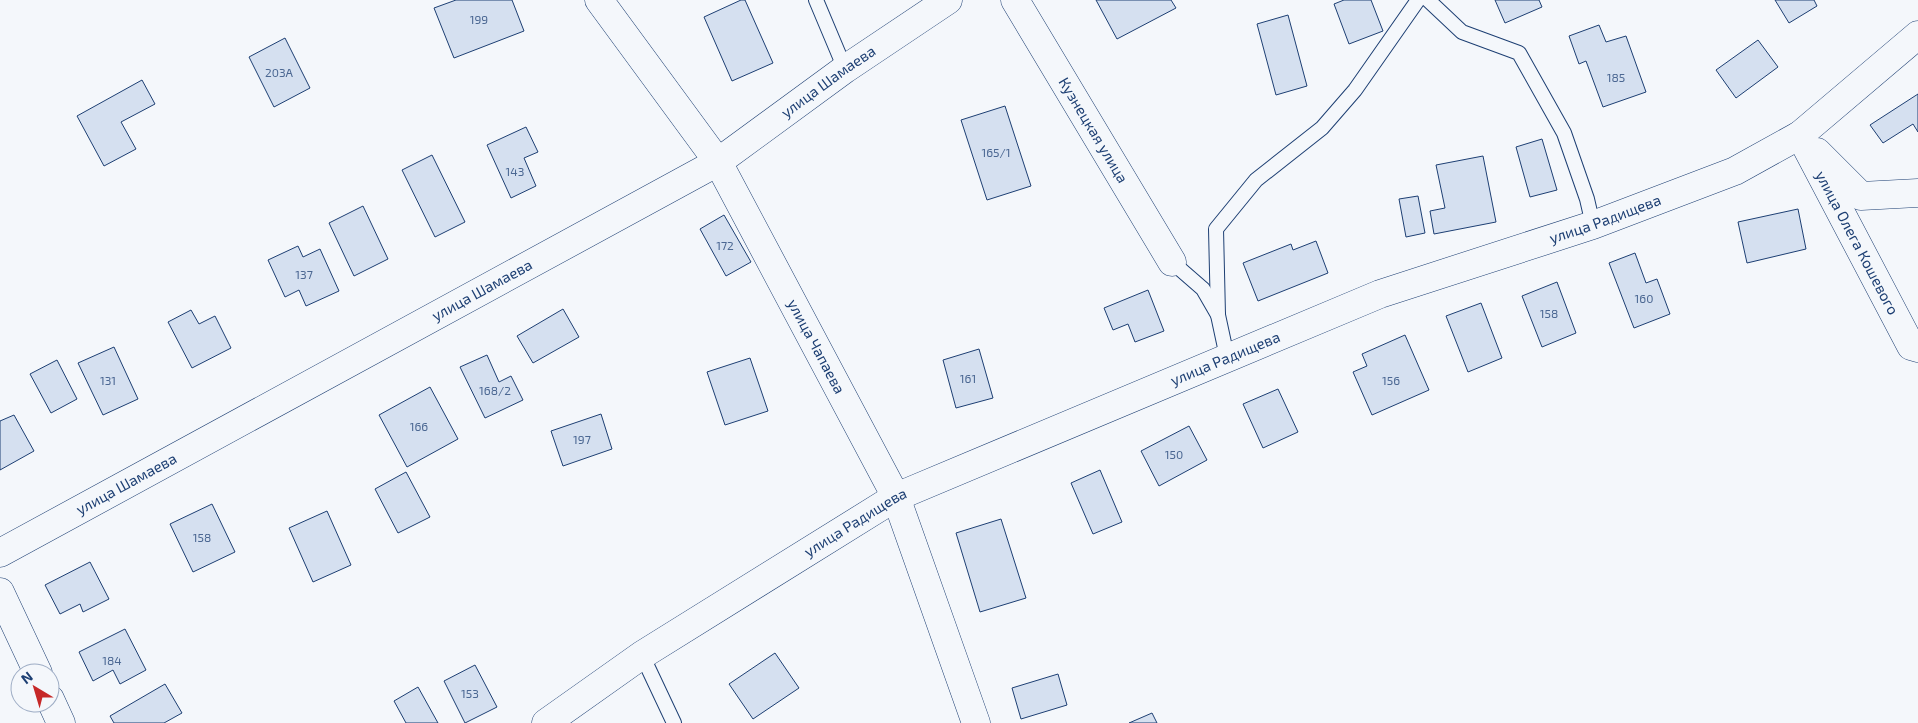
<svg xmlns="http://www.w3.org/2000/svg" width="1918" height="723" viewBox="0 0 1918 723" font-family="'Exo 2',sans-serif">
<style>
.building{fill:#d5e0f0;stroke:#1d3f73}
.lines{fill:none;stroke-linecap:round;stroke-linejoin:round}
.lane-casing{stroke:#1d3f73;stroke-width:16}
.street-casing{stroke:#1d3f73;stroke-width:29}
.lane{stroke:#f4f7fb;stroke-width:14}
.street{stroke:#f4f7fb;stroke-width:28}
.labels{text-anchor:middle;stroke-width:4;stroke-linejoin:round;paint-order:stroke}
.number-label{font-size:12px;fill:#4b6792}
.street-label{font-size:15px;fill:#1d3f73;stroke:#f4f7fb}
</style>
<rect width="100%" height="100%" fill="#f4f7fb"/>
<g class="building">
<polygon points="456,0 512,0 524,31 454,58 434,8"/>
<polygon points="741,0 745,0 773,63 732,81 704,17"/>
<polygon points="1096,0 1171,0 1176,8 1117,39"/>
<polygon points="1344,0 1371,0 1383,31 1349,44 1334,4"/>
<polygon points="1495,0 1539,0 1542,7 1505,23"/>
<polygon points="1775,0 1814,0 1817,6 1789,23"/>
<polygon points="1288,15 1307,86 1276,95 1257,24"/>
<polygon points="1599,25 1606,42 1626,36 1646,92 1603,107 1586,61 1579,64 1569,36"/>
<polygon points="285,38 310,88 274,107 249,57"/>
<polygon points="1758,40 1778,67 1736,98 1716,70"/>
<polygon points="142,80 155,104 121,122 136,149 104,166 77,116"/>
<polygon points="1918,94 1918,132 1913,124 1883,143 1870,125"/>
<polygon points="1005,106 1031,186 987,200 961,120"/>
<polygon points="526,127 538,152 524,158 536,186 511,198 487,145"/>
<polygon points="1542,139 1557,190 1530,197 1516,147"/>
<polygon points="432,155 465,222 435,237 402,170"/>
<polygon points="1483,156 1496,222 1434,234 1430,211 1445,208 1436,165"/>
<polygon points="1418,196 1425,233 1406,237 1399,199"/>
<polygon points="363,206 388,259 354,276 329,223"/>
<polygon points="1798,209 1806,249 1747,263 1738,222"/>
<polygon points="724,215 751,262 726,276 700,229"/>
<polygon points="1316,241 1328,273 1258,301 1243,263 1291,244 1293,250"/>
<polygon points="298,246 303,257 320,249 339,291 306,306 299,290 285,297 268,260"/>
<polygon points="1635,253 1646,283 1657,279 1670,314 1634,328 1609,263"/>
<polygon points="1557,282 1576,333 1542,347 1522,296"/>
<polygon points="1148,290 1164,331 1135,342 1128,324 1113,330 1104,308"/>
<polygon points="1481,303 1502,358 1468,372 1446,316"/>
<polygon points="563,309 579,337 533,363 517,336"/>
<polygon points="191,310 199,324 215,316 231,348 192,368 168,322"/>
<polygon points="1405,335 1429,390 1372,415 1353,372 1367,366 1362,354"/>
<polygon points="114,347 138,399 103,415 78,363"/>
<polygon points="979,349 993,398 956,408 943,360"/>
<polygon points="487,355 499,382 511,376 523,400 485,418 460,367"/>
<polygon points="750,358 768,411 725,425 707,372"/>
<polygon points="57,360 77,399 51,413 30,374"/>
<polygon points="430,387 458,439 407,467 379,415"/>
<polygon points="1278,389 1298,432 1263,448 1243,404"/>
<polygon points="601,414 612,449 563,466 551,431"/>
<polygon points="14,415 34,451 0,470 0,421"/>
<polygon points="1189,426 1207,460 1159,486 1141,451"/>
<polygon points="1100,470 1122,522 1093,534 1071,483"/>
<polygon points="406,472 430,517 398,533 375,489"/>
<polygon points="212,504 235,552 193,572 170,524"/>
<polygon points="327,511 351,565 313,582 289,528"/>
<polygon points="1001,519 1026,598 980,612 956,533"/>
<polygon points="90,562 109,599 83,612 80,604 60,614 45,585"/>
<polygon points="125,629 146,670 120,684 113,670 93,681 79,652"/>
<polygon points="775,653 799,688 753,719 729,684"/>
<polygon points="475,665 497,707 465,723 444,681"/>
<polygon points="1058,674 1067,705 1021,719 1012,688"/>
<polygon points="165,684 182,713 164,723 114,723 110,716"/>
<polygon points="418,687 438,723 406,723 394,701"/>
<polygon points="1152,713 1157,723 1129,723"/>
</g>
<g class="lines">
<g class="lane-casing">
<g id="lane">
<polyline points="816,0 845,69"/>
<polyline points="1428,0 1462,32 1519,53 1564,133 1587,199 1593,225"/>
<polyline points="1172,262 1203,289 1218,315 1227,357"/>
<polyline points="1218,315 1216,229 1256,180 1322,128 1355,90 1418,0"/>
<polyline points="642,655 674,723"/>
</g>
</g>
<g class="street-casing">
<g id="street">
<path id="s1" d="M599,0L718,162L896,497L976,723"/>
<path id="s2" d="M1015,0L1172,262"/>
<path id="s3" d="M1800,135L1911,346L1918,348"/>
<polyline points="1817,152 1861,196 1918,193"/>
<path id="s4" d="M0,553L718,162L845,69L948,0"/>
<polyline points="0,592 38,673"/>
<polyline points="50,699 61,723"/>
<path id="s5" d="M546,723L642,655L896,497L1380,294L1593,225L1735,171L1800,135L1918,35"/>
</g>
</g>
<use href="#lane" class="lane"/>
<use href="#street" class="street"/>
</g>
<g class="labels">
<g class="number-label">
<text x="479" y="24">199</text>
<text x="279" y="77">203А</text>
<text x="1616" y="82">185</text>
<text x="996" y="157">165/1</text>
<text x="515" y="176">143</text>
<text x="725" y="250">172</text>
<text x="304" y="279">137</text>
<text x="1644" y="303">160</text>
<text x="1549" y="318">158</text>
<text x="968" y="383">161</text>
<text x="108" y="385">131</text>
<text x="1391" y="385">156</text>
<text x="495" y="395">168/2</text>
<text x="419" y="431">166</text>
<text x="582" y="444">197</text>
<text x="1174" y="459">150</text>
<text x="202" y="542">158</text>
<text x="112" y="665">184</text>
<text x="470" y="698">153</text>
</g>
<g class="street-label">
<text dy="5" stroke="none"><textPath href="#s4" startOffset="954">улица Шамаева</textPath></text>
<text dy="5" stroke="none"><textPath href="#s2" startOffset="152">Кузнецкая улица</textPath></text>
<text dy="5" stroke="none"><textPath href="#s5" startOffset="1179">улица Радищева</textPath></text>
<text dy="5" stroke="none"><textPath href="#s3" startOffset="122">улица Олега Кошевого</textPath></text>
<text dy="5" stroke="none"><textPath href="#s4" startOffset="549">улица Шамаева</textPath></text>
<text dy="5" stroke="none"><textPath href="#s1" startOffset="410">улица Чапаева</textPath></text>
<text dy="5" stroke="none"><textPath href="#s5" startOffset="774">улица Радищева</textPath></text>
<text dy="5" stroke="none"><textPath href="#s4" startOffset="144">улица Шамаева</textPath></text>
<text dy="5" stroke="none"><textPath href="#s5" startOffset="369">улица Радищева</textPath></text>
</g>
</g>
<g transform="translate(35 688) rotate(322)"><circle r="24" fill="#f4f7fb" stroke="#9eadc5"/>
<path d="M0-4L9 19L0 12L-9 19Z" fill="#c62828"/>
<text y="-8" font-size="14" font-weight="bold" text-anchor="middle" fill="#1d3f73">N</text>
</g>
</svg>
